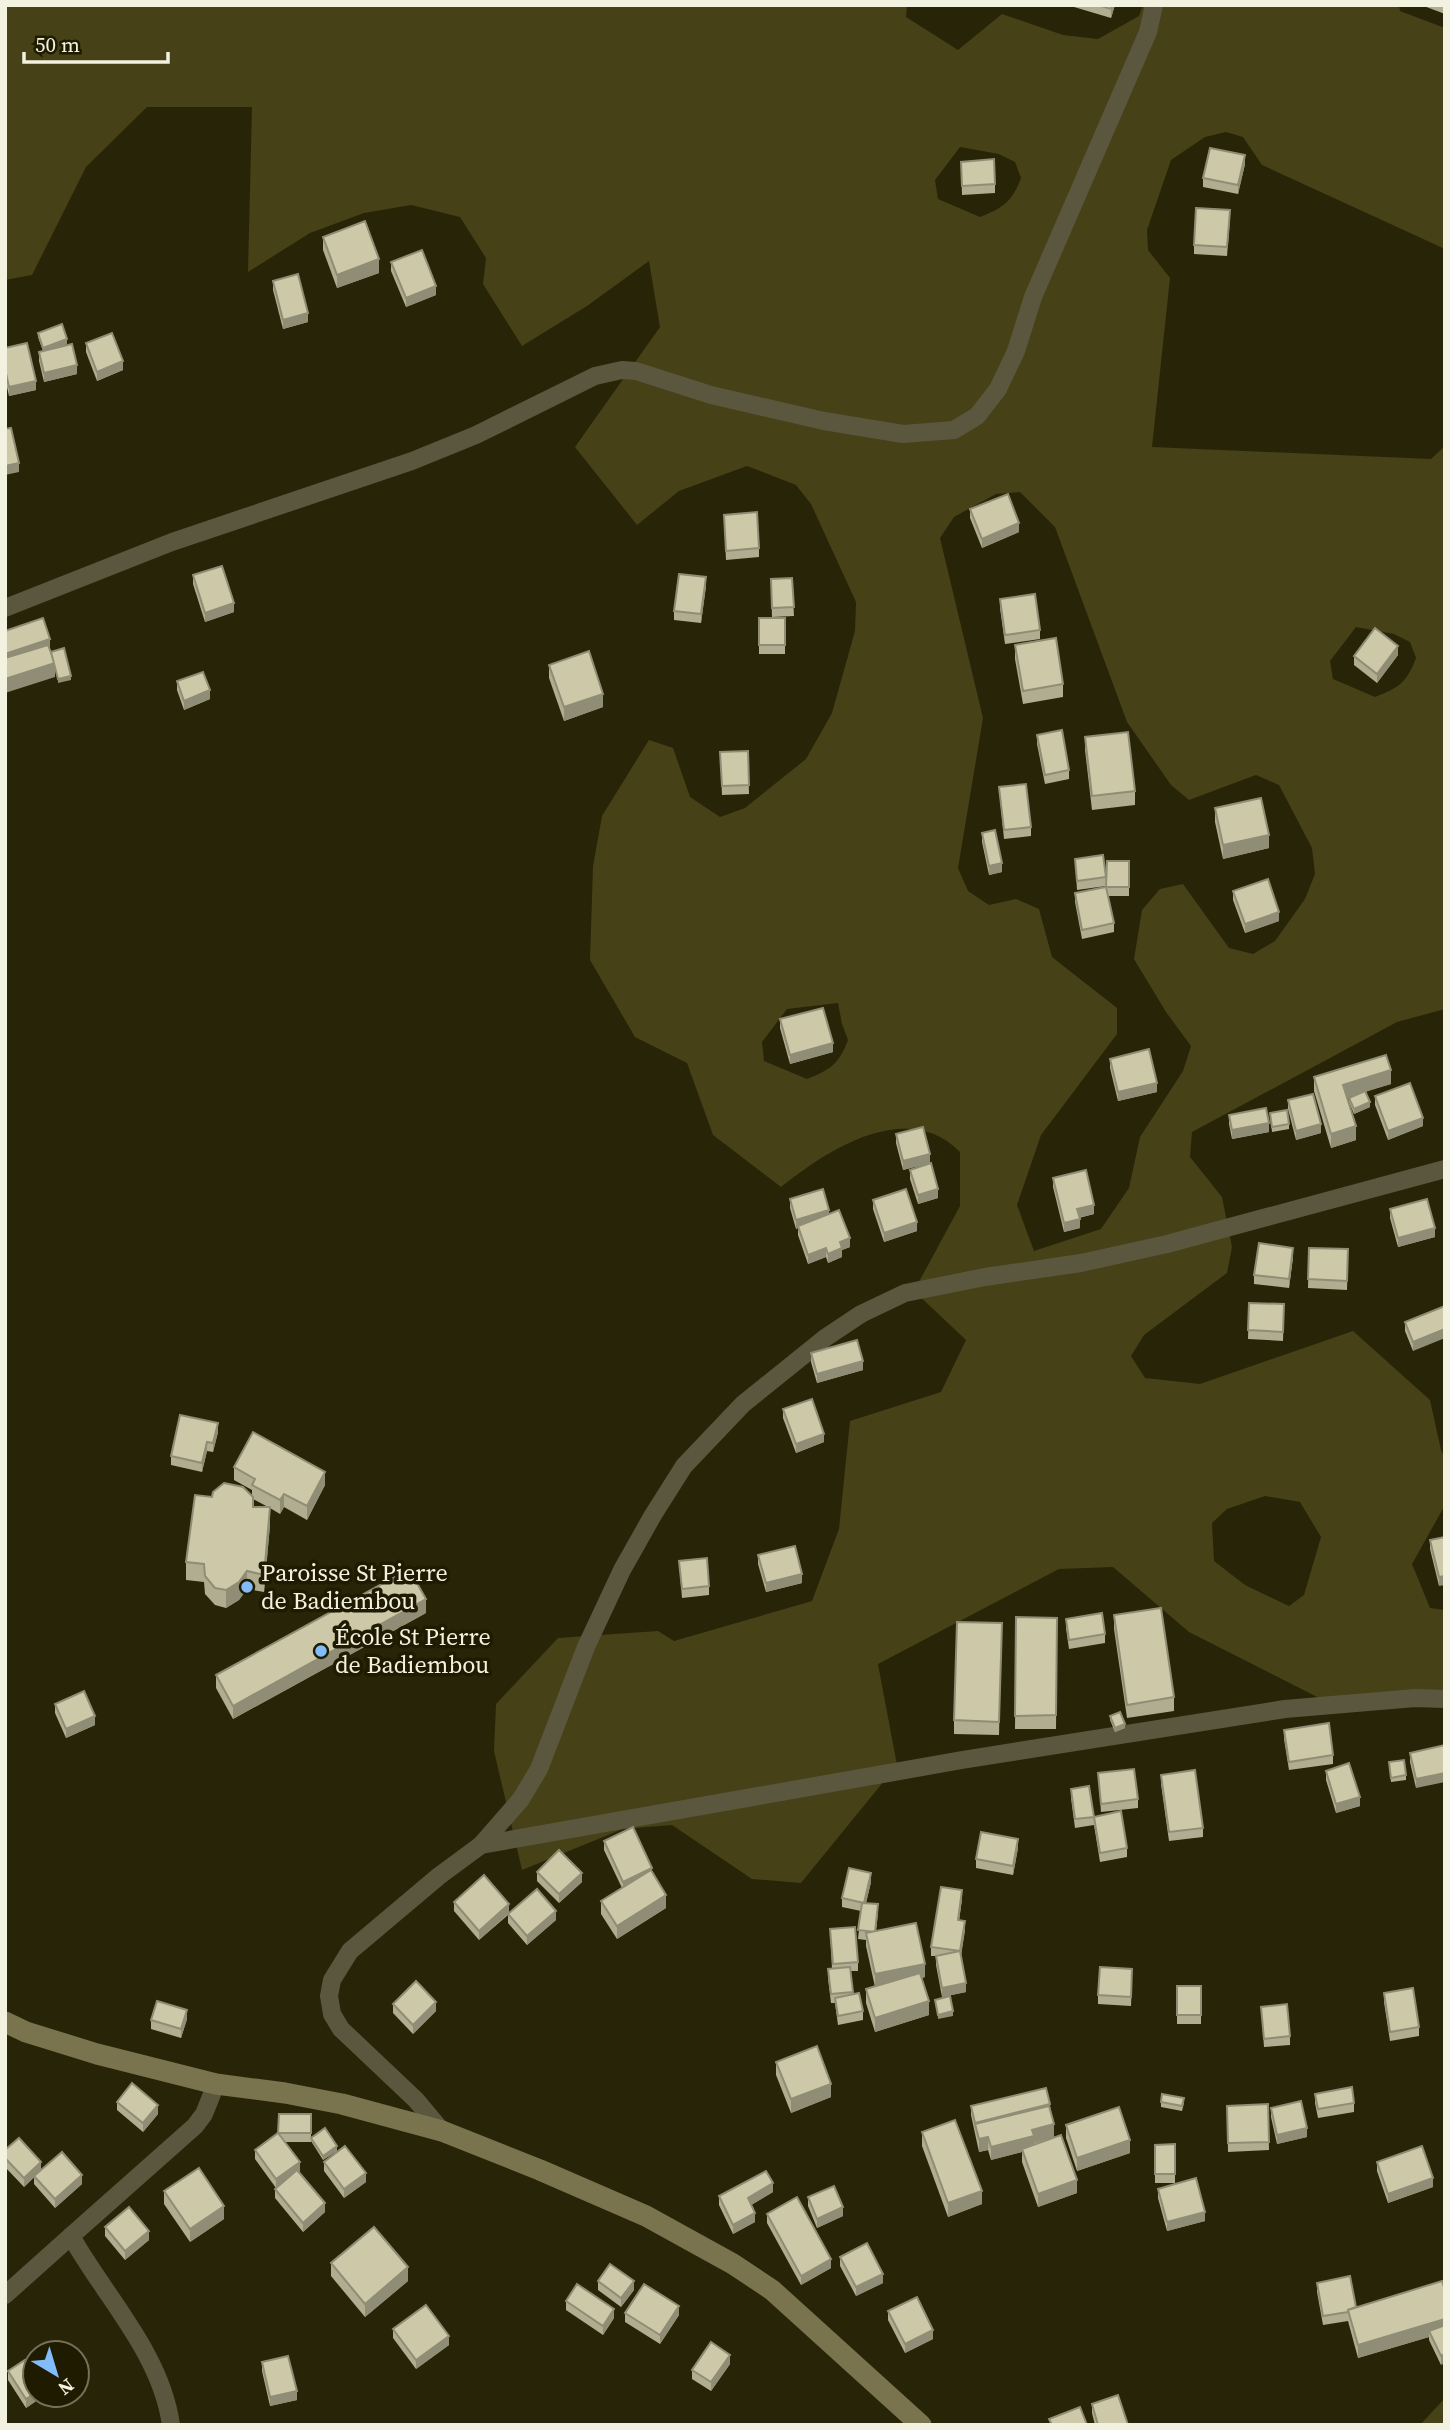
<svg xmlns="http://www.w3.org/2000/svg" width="1450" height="2430" viewBox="0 0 1450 2430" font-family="'Source Serif 4',serif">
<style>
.green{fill:#474117;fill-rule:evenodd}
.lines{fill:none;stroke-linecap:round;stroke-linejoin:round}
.street{stroke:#5b573f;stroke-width:18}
.secondary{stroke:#79744d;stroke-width:21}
.wall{fill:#b0ad90;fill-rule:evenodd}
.shaded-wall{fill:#908d76}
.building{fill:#cdc9a8;stroke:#908d76;stroke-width:2}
.poi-dot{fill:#83bcfb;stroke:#1f1b00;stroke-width:2.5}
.labels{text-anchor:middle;stroke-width:7;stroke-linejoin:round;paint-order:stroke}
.poi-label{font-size:24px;fill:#f3f1e0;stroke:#1f1b00;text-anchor:start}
</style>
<rect width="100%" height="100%" fill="#282407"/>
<g class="green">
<path d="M5,5H907L906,17L958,50L1002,14L1063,35L1098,39L1139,16L1143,5H1399L1400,11L1445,28V249L1262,165L1243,137L1226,132L1205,137L1171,160L1147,230L1148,250L1170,278L1152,447L1431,459L1445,446V1009L1397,1022L1192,1132L1190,1157L1222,1197L1232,1247L1227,1273L1144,1335L1131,1356L1145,1378L1200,1384L1353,1331L1430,1400L1441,1450L1445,1458V1505L1412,1564L1430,1608L1445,1610V1700H1323L1189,1632L1113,1567L1059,1569L878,1664L897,1765L801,1883L752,1879L672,1825L623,1829L522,1870L494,1751L496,1704L558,1638L658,1631L674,1641L812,1601L839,1529L850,1421L941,1392L966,1340L914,1291L960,1206V1152C907,1098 827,1150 781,1187L713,1135L687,1063L635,1037L590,960L593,866L602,816L649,740L673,748L690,797L720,817L745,808L806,759L832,713L855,631L856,602L811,504L796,485L747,466L679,491L637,525L575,447L660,327L649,261L587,306L522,346L483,284L486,258L460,217L411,205L364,213L310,233L248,272L252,107H147L86,167L32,275L5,280ZM960,147L999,154L1015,162L1021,178C1012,202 1003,208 980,217L938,199L935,180ZM1020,492L1055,527L1127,722L1171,785L1189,800L1256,775L1279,785L1312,848L1315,874L1305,899L1275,941L1253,954L1229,948L1183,884L1160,889L1142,910L1134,959L1166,1012L1191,1046L1183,1071L1140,1137L1129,1188L1101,1229L1034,1251L1017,1205L1041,1135L1117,1034V1008L1052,957L1039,909L1016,899L989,905L968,891L958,868L983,718L940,538L954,517L996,494ZM1356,627L1394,634L1410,642L1416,658C1407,682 1399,688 1375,697L1333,679L1330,661ZM838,1003L842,1024L848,1040C839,1064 830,1070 807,1079L764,1061L762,1042L787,1009ZM1265,1496L1300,1502L1321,1537L1304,1595L1289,1606L1245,1585L1214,1561L1212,1523L1227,1509Z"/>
<polygon points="1445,2398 1445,2425 1420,2425"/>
</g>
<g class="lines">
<g class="street">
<polyline points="5,608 172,542 412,461 476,435 595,376 622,370 636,371 711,395 824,421 903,434 954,430 977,416 998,389 1016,351 1033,297 1148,32 1154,5"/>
<polyline points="481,1845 962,1760 1285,1709 1415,1698 1445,1699"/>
<polyline points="442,2131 416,2100 341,2029 332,2014 329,1996 332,1980 350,1951 439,1876 481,1845 521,1799 539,1769 586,1647 622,1570 653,1515 684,1466 743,1404 825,1338 861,1314 905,1293 985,1277 1081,1263 1167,1244 1445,1169"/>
<polyline points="5,2295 71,2236"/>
<path d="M171,2425C161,2353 105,2297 71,2236L195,2126L204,2114L216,2084"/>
</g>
<polyline class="secondary" points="5,2022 26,2032 97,2054 216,2084 285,2093 342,2104 442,2131 540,2170 646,2216 733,2264 772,2290 921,2425"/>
</g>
<g class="wall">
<polygon points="1074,5 1115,5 1111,18 1074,7"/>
<polygon points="1421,5 1445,5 1445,14"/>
<polygon points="961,162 995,184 995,193 962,195"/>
<polygon points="1245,164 1238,194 1203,187 1203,178"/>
<polygon points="1230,219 1227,256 1194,254 1194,245"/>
<polygon points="323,237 379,273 337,288 323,250"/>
<polygon points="391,262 436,295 406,307 391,271"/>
<polygon points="273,281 308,322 283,329 273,290"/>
<polygon points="38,333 67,344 54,348 77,374 44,382 39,361 39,352 43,351 38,337"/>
<polygon points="86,343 123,370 97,381 86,352"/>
<polygon points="5,348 36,390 9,396 5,378"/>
<polygon points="970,509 1019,532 982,548 970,518"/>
<polygon points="724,515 759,548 759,557 726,560"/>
<polygon points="193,575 234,612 205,622 193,584"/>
<polygon points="792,578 794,616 772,617 771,579"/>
<polygon points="706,586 701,623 674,620 674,611"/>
<polygon points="1000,599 1040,630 1040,639 1005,644 1000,608"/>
<rect x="759" y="618" width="26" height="36"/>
<polygon points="1015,645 1063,684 1063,697 1023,704 1015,659"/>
<polygon points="1398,655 1377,683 1354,665 1354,656"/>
<polygon points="549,665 603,707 564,721 549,678"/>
<polygon points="177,681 210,699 184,710 177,690"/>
<polygon points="1037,735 1069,770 1069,779 1045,784 1037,744"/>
<polygon points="1085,737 1135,791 1135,805 1092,810 1085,750"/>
<polygon points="748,751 749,794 722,795 720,752"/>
<polygon points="999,787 1031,827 1031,836 1004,839"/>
<polygon points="1215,808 1269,848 1223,859 1215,822"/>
<polygon points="982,833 1002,872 989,875 982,842"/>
<polygon points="1075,859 1106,877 1106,886 1077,890"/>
<polygon points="1129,861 1129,896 1108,896 1114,923 1114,932 1082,939 1075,902 1075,893 1106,887"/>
<polygon points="1233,891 1279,921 1245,933 1233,900"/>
<polygon points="780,1019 833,1052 790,1064 780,1028"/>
<polygon points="1110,1059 1157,1092 1118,1101 1110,1068"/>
<polygon points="1314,1077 1391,1084 1366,1091 1370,1107 1354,1114 1349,1102 1349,1098 1358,1094 1346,1097 1356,1140 1331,1148 1314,1091"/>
<polygon points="1375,1096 1423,1126 1388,1140 1375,1105"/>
<polygon points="1288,1100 1321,1133 1296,1140 1288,1109"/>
<polygon points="1270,1113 1289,1124 1289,1129 1272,1132"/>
<polygon points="1229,1115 1269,1132 1232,1139 1229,1124"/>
<polygon points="896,1134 930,1163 903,1170 896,1143"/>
<polygon points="910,1170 938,1198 918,1204 910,1179"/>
<polygon points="1053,1178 1094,1214 1079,1218 1080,1228 1064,1232 1053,1187"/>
<polygon points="790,1199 829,1214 850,1247 842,1250 842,1257 828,1263 826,1257 808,1264 798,1235 798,1228 796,1229 790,1208"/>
<polygon points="873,1200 917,1231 884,1242 873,1209"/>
<polygon points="1390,1209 1435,1237 1398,1247 1390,1218"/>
<polygon points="1309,1248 1348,1249 1347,1290 1308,1288"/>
<polygon points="1293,1257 1289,1288 1254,1284 1254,1275"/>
<polygon points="1249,1303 1284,1304 1283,1341 1248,1339"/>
<polygon points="1445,1306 1413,1351 1405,1331 1405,1322"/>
<polygon points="811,1353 863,1370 817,1383 811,1362"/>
<polygon points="783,1409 824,1442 796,1453 783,1418"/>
<polygon points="218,1432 213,1452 207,1451 202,1472 171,1465 171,1456"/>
<path d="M234,1467L325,1485L307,1520L284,1507L280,1514L270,1508V1525L264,1592L247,1589L239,1600L226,1608L215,1605L205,1594L204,1582L186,1580V1562L212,1497L252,1495V1490L234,1480ZM253,1499L268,1507H253Z"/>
<polygon points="1445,1537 1439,1586 1430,1549 1430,1540"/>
<polygon points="758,1555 802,1583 766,1592 758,1564"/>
<polygon points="679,1561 709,1586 709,1595 682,1598"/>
<polygon points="426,1613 233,1719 216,1688 216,1675"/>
<polygon points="1114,1615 1174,1697 1174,1711 1127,1718 1114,1629"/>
<polygon points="1016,1617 1057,1618 1056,1729 1015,1729"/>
<polygon points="1066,1619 1105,1634 1105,1643 1069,1649 1066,1628"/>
<polygon points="1002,1623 999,1735 954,1734 954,1720"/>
<polygon points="55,1704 95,1725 66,1738 55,1713"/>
<polygon points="1110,1716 1125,1728 1115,1732 1110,1720"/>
<polygon points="1284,1730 1333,1755 1333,1764 1289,1770 1284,1739"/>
<polygon points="1445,1745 1416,1788 1410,1762 1410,1753"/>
<polygon points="1389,1762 1406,1775 1406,1780 1391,1782"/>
<polygon points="1326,1771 1360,1806 1336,1813 1326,1780"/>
<polygon points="1098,1773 1138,1799 1138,1808 1101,1812"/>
<polygon points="1161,1775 1203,1828 1203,1837 1169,1841 1161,1784"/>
<polygon points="1071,1789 1094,1817 1127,1848 1127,1857 1100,1862 1094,1825 1075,1828 1071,1798"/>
<polygon points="604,1841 652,1872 666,1908 617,1939 601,1914 601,1901 622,1888 604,1850"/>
<polygon points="1018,1848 1013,1875 976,1868 976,1859"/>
<polygon points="537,1872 582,1882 559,1903 537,1881"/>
<polygon points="871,1882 866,1903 878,1913 876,1931 925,1977 922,1978 929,2015 875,2032 866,2003 866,1989 875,1987 866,1946 866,1940 858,1939 861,1911 842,1907 842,1898"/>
<polygon points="962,1899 959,1920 965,1930 961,1956 966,1992 942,1997 936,1965 936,1956 931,1956 931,1947"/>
<polygon points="454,1902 556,1920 527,1945 508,1923 508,1915 479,1940 454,1911"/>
<polygon points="830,1929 858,1962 858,1971 850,1971 853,1994 863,2011 863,2020 838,2025 835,2003 831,2003 828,1978 828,1969 832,1969"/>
<polygon points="1132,1978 1131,2006 1098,2004 1098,1995"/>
<rect x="1177" y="1986" width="24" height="38"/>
<polygon points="1384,1993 1419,2027 1419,2036 1390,2041 1384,2002"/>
<polygon points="393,2004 436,2011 413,2034 393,2013"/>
<polygon points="1261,2007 1290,2036 1290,2045 1264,2047"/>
<polygon points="187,2019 181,2038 151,2029 151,2020"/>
<polygon points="776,2062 831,2097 791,2113 776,2075"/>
<polygon points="1046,2088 1054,2124 1054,2137 1077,2193 1038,2207 1022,2162 1022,2152 991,2160 988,2150 979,2152 971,2115 971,2106"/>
<polygon points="1315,2094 1354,2103 1354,2112 1318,2118 1315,2103"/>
<polygon points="117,2102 158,2114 143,2132 117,2110"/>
<polygon points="1161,2102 1184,2103 1182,2111 1161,2107"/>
<polygon points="1268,2104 1269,2150 1228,2152 1227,2106"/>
<polygon points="1271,2108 1307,2137 1277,2144 1271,2117"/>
<polygon points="311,2114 311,2138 337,2151 323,2160 311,2141 311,2142 285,2142 300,2171 299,2172 325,2212 303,2232 275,2198 275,2189 276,2188 255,2159 255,2150 278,2133"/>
<polygon points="1066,2125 1130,2153 1077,2171 1066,2138"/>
<polygon points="922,2132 982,2204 948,2217 922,2146"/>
<polygon points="1175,2144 1175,2183 1155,2183 1155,2145"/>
<polygon points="5,2150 41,2170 82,2184 55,2208 34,2184 34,2177 24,2187 5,2167"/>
<polygon points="324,2162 366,2182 344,2198 324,2171"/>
<polygon points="1377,2162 1433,2187 1388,2203 1377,2171"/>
<polygon points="1158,2189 1205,2221 1167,2231 1158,2198"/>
<polygon points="164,2191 224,2219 190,2242 164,2204"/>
<polygon points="773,2192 751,2205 755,2222 733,2234 719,2205 719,2196"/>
<polygon points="808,2197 843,2216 817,2228 808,2206"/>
<polygon points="767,2214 831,2268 801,2285 767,2223"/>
<polygon points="105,2227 149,2240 125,2260 105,2236"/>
<polygon points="840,2257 883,2283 856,2296 840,2266"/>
<polygon points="331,2263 408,2281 365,2317 331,2276"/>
<polygon points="598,2281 634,2290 621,2307 598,2290"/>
<polygon points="1442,2281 1441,2365 1429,2340 1429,2337 1358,2358 1348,2321 1323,2325 1317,2292 1317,2283 1356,2307"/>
<polygon points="566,2301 614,2318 603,2335 566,2310"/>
<polygon points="888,2311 933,2339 905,2353 888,2320"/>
<polygon points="625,2313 679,2315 660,2344 625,2322"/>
<polygon points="393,2329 449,2345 416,2369 393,2338"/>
<polygon points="262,2362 297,2400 270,2406 262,2371"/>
<polygon points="730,2364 711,2391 692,2379 692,2370"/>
<polygon points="8,2371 42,2395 42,2397 26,2408 8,2380"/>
<polygon points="1092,2404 1128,2425 1095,2425 1092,2413"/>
</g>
<g class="shaded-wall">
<polygon points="1112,5 1115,5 1111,18 1111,9"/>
<polygon points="1245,155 1245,164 1238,194 1238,185"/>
<polygon points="379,259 379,273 337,288 337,275"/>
<polygon points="436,286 436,295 406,307 406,298"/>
<polygon points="308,313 308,322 283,329 283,320"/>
<polygon points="67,339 67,344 43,352 43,348"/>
<polygon points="123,361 123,370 97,381 97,372"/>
<polygon points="77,365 77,374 44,382 44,373"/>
<polygon points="36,381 36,390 9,396 9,387"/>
<polygon points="19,463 19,472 5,475 5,466"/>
<polygon points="1019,523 1019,532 982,548 982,539"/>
<polygon points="706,577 706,586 701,623 701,614"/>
<polygon points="234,603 234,612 205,622 205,613"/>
<polygon points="50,639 50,652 5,667 5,654"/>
<polygon points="1398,646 1398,655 1377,683 1377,674"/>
<polygon points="55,663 55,677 5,693 5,679"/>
<polygon points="71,676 71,680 58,683 58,679"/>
<polygon points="210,690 210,699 184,710 184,701"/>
<polygon points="603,694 603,707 564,721 564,707"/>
<polygon points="1269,835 1269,848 1223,859 1223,845"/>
<polygon points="1002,863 1002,872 989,875 989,866"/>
<polygon points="1279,912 1279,921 1245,933 1245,924"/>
<polygon points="833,1043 833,1052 790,1064 790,1055"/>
<polygon points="1391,1070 1391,1084 1343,1099 1343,1085"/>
<polygon points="1157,1083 1157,1092 1118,1101 1118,1092"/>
<polygon points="1370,1102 1370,1107 1354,1114 1354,1109"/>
<polygon points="1423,1118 1423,1126 1388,1140 1388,1131"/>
<polygon points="1269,1123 1269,1132 1232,1139 1232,1130"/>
<polygon points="1321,1124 1321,1133 1296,1140 1296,1131"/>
<polygon points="1356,1126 1356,1140 1331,1148 1331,1134"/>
<polygon points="930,1154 930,1163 903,1170 903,1161"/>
<polygon points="938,1189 938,1198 918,1204 918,1195"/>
<polygon points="1094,1205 1094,1214 1077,1218 1077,1209"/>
<polygon points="829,1210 829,1219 798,1226 798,1228 796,1229 796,1220"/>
<polygon points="1080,1219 1080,1228 1064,1232 1064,1223"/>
<polygon points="917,1222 917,1231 884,1242 884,1233"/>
<polygon points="1435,1228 1435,1237 1398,1247 1398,1238"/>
<polygon points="850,1238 850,1247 842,1250 842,1257 828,1263 828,1254 840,1242"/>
<polygon points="826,1248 826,1257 808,1264 808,1255"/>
<polygon points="1293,1248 1293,1257 1289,1288 1289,1279"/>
<polygon points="1445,1329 1445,1338 1413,1351 1413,1342"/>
<polygon points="863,1361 863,1370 817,1383 817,1374"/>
<polygon points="218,1423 218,1432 213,1452 213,1443"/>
<polygon points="824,1434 824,1442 796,1453 796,1444"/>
<polygon points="207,1442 207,1451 202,1472 202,1463"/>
<polygon points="325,1472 325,1485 307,1520 307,1506"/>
<polygon points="284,1494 284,1507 280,1514 280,1500"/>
<polygon points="270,1507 270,1525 264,1592 264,1575"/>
<polygon points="247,1571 247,1589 239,1600 226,1608 226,1590"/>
<polygon points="802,1574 802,1583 766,1592 766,1583"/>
<polygon points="1445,1576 1445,1585 1439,1586 1439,1577"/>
<polygon points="426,1599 426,1613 233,1719 233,1706"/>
<polygon points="95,1716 95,1725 66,1738 66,1729"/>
<polygon points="1125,1724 1125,1728 1115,1732 1115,1728"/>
<polygon points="1445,1773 1445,1782 1416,1788 1416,1779"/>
<polygon points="1360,1797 1360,1806 1336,1813 1336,1804"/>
<polygon points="1018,1839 1018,1848 1013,1875 1013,1866"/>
<polygon points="652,1868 652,1877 623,1891 623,1882"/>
<polygon points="582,1873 582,1882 559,1903 559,1894"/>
<polygon points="871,1873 871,1882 864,1912 864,1903"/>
<polygon points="962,1890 962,1899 958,1929 958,1920"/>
<polygon points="666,1895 666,1908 617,1939 617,1926"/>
<polygon points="509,1904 509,1913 479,1940 479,1931"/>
<polygon points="556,1911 556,1920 527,1945 527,1936"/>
<polygon points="965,1921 965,1930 960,1960 960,1951"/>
<polygon points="925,1964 925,1977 875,1988 875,1974"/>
<polygon points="966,1983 966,1992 942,1997 942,1988"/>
<polygon points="929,2001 929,2015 875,2032 875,2018"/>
<polygon points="436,2002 436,2011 413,2034 413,2025"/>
<polygon points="187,2010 187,2019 181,2038 181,2029"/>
<polygon points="953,2011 953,2016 938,2019 938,2015"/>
<polygon points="831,2084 831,2097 791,2113 791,2099"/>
<polygon points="158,2105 158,2114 143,2132 143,2123"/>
<polygon points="1054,2124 1054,2138 1034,2143 1034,2150 1022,2149 1022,2152 991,2160 991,2147 1032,2130"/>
<polygon points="1307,2128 1307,2137 1277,2144 1277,2135"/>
<polygon points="988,2137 988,2150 979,2152 979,2139"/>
<polygon points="1130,2140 1130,2153 1077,2171 1077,2158"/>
<polygon points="337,2146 337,2151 323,2160 323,2156"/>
<polygon points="41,2162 41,2171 24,2187 24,2178"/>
<polygon points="300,2162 300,2171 276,2188 276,2179"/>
<polygon points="366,2173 366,2182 344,2198 344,2189"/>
<polygon points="82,2175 82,2184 55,2208 55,2199"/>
<polygon points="1433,2178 1433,2187 1388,2203 1388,2194"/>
<polygon points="1077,2180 1077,2193 1038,2207 1038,2194"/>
<polygon points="773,2183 773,2192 748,2207 748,2198"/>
<polygon points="982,2191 982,2204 948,2217 948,2203"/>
<polygon points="325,2203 325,2212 303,2232 303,2223"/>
<polygon points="224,2206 224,2219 190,2242 190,2229"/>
<polygon points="843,2207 843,2216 817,2228 817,2219"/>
<polygon points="1205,2212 1205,2221 1167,2231 1167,2222"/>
<polygon points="755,2213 755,2222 733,2234 733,2225"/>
<polygon points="149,2231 149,2240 125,2260 125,2251"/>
<polygon points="831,2259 831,2268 801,2285 801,2276"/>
<polygon points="408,2267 408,2281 365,2317 365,2304"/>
<polygon points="883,2274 883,2283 856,2296 856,2287"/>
<polygon points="634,2281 634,2290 621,2307 621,2298"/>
<polygon points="679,2306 679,2315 660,2344 660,2335"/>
<polygon points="614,2309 614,2318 603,2335 603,2326"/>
<polygon points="1445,2319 1445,2332 1429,2331 1429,2337 1358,2358 1358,2345"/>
<polygon points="933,2330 933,2339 905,2353 905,2344"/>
<polygon points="449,2336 449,2345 416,2369 416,2360"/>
<polygon points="1445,2354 1445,2363 1441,2365 1441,2356"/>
<polygon points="730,2355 730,2364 711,2391 711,2382"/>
<polygon points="297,2391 297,2400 270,2406 270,2397"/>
<polygon points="35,2393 35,2395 42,2395 42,2397 26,2408 26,2399"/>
</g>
<g class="building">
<polygon points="1098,5 1112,5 1111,9"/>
<polygon points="1210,148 1245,155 1238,185 1203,178"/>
<polygon points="994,159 995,184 962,186 961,162"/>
<polygon points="1196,208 1230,210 1227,247 1194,245"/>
<polygon points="365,221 379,259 337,275 323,237"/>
<polygon points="422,250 436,286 406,298 391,262"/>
<polygon points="298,274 308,313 283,320 273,281"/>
<polygon points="62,324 67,339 43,348 38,333"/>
<polygon points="112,333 123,361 97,372 86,343"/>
<polygon points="27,343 36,381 9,387 5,369 5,348"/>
<polygon points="72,344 77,365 44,373 39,352"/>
<polygon points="11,428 19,463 5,466 5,429"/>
<polygon points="1008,494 1019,523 982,539 970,509"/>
<polygon points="757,512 759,548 726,551 724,515"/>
<polygon points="222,566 234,603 205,613 193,575"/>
<polygon points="679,574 706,577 701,614 674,611"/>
<polygon points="792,578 794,607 772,608 771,579"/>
<polygon points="1035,594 1040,630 1005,635 1000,599"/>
<polygon points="43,618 50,639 5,654 5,631"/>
<rect x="759" y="618" width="26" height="27"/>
<polygon points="1375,628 1398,646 1377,674 1354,656"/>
<polygon points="1056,638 1063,684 1023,691 1015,645"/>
<polygon points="48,645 55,663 5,679 5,658"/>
<polygon points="64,648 71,676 58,679 51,652"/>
<polygon points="589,651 603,694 564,707 549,665"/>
<polygon points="203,672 210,690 184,701 177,681"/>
<polygon points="1062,730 1069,770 1045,775 1037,735"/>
<polygon points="1128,732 1135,791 1092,796 1085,737"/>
<polygon points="748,751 749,785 722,786 720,752"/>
<polygon points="1026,784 1031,827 1004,830 999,787"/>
<polygon points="1261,798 1269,835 1223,845 1215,808"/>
<polygon points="995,830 1002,863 989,866 982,833"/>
<polygon points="1103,855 1106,877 1077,881 1075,859"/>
<polygon points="1107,861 1129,861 1129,887 1106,887"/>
<polygon points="1268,879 1279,912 1245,924 1233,891"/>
<polygon points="1106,887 1114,923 1082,930 1075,893"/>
<polygon points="823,1008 833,1043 790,1055 780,1019"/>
<polygon points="1149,1049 1157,1083 1118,1092 1110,1059"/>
<polygon points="1386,1055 1391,1070 1343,1085 1356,1126 1331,1134 1314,1077"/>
<polygon points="1410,1083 1423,1118 1388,1131 1375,1096"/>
<polygon points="1365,1091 1370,1102 1354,1109 1349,1098"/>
<polygon points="1313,1094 1321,1124 1296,1131 1288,1100"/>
<polygon points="1266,1108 1269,1123 1232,1130 1229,1115"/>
<polygon points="1287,1110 1289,1124 1272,1127 1270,1113"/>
<polygon points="923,1127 930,1154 903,1161 896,1134"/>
<polygon points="931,1163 938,1189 918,1195 910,1170"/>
<polygon points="1086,1170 1094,1205 1077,1209 1080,1219 1064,1223 1053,1178"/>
<polygon points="823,1189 829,1210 796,1220 790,1199"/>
<polygon points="906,1189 917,1222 884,1233 873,1200"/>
<polygon points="1427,1199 1435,1228 1398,1238 1390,1209"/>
<polygon points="839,1210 850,1238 840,1242 842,1248 828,1254 826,1248 808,1255 798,1226"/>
<polygon points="1259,1243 1293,1248 1289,1279 1254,1275"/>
<polygon points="1309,1248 1348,1249 1347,1281 1308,1279"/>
<polygon points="1249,1303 1284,1304 1283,1332 1248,1330"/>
<polygon points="1445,1306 1445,1329 1413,1342 1405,1322"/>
<polygon points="857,1340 863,1361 817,1374 811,1353"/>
<polygon points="812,1399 824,1434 796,1444 783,1409"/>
<polygon points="180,1415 218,1423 213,1443 207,1442 202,1463 171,1456"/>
<polygon points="253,1432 325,1472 307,1506 284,1494 280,1500 252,1485 255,1479 234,1467"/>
<polygon points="224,1483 243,1487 253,1497 253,1507 270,1507 264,1575 247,1571 239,1582 226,1590 215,1588 205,1576 204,1564 186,1562 195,1495 212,1497 213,1492"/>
<polygon points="1445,1537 1445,1576 1439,1577 1430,1540"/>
<polygon points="795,1546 802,1574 766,1583 758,1555"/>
<polygon points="707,1558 709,1586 682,1589 679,1561"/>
<polygon points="409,1569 426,1599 233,1706 216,1675"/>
<polygon points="1161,1608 1174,1697 1127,1705 1114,1615"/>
<polygon points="1102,1613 1105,1634 1069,1640 1066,1619"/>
<polygon points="1016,1617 1057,1618 1056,1715 1015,1716"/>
<polygon points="957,1622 1002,1623 999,1722 954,1720"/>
<polygon points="84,1691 95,1716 66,1729 55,1704"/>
<polygon points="1120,1712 1125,1724 1115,1728 1110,1716"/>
<polygon points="1329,1723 1333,1755 1289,1762 1284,1730"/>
<polygon points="1445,1745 1445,1773 1416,1779 1410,1753"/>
<polygon points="1404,1760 1406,1775 1391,1778 1389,1762"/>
<polygon points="1349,1763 1360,1797 1336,1804 1326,1771"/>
<polygon points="1134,1769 1138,1799 1101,1804 1098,1773"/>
<polygon points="1195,1770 1203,1828 1169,1832 1161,1775"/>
<polygon points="1089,1786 1094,1817 1075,1819 1071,1789"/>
<polygon points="1121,1811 1127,1848 1100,1853 1094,1817"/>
<polygon points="633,1827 652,1868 623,1882 604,1841"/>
<polygon points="981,1832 1018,1839 1013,1866 976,1859"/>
<polygon points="559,1850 582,1873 559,1894 537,1872"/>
<polygon points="849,1868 871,1873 864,1903 842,1898"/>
<polygon points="651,1870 666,1895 617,1926 601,1901"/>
<polygon points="484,1875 509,1904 479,1931 454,1902"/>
<polygon points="941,1887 962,1890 958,1920 965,1921 960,1951 931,1947"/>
<polygon points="537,1889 556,1911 527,1936 508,1914"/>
<polygon points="862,1903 878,1904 875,1932 858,1930"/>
<polygon points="916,1923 925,1964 875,1974 866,1933"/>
<polygon points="855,1927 858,1962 833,1964 830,1929"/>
<polygon points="960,1951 966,1983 942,1988 936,1956"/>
<polygon points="850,1967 853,1992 831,1994 828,1969"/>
<polygon points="1100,1967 1132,1969 1131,1997 1098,1995"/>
<polygon points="920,1973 929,2001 875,2018 866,1989"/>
<polygon points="416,1981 436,2002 413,2025 393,2004"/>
<rect x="1177" y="1986" width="24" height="29"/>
<polygon points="1413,1988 1419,2027 1390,2032 1384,1993"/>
<polygon points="859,1993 863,2011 838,2016 835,1998"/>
<polygon points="950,1996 953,2011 938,2015 935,2000"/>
<polygon points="157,2001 187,2010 181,2029 151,2020"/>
<polygon points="1287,2004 1290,2036 1264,2039 1261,2007"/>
<polygon points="817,2046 831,2084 791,2099 776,2062"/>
<polygon points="132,2083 158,2105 143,2123 117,2102"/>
<polygon points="1352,2087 1354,2103 1318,2109 1315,2094"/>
<polygon points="1046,2088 1050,2104 975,2123 971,2106"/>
<polygon points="1162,2094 1184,2098 1182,2106 1161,2102"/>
<polygon points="1301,2101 1307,2128 1277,2135 1271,2108"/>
<polygon points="1268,2104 1269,2142 1228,2143 1227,2106"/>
<polygon points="1049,2106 1054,2124 1032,2130 1034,2136 991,2147 988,2137 979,2139 975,2124"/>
<polygon points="1119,2107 1130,2140 1077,2158 1066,2125"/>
<polygon points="279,2114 311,2114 311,2133 278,2133"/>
<polygon points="955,2120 982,2191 948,2203 922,2132"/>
<polygon points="325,2128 337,2146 323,2156 311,2138"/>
<polygon points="278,2133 300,2162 276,2179 255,2150"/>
<polygon points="1061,2135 1077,2180 1038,2194 1022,2149"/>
<polygon points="19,2138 41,2162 24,2178 5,2158 5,2150"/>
<polygon points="1175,2144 1175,2174 1155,2174 1155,2145"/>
<polygon points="345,2146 366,2173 344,2189 324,2162"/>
<polygon points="1422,2146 1433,2178 1388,2194 1377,2162"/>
<polygon points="62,2152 82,2175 55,2199 34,2176"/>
<polygon points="199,2168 224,2206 190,2229 164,2191"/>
<polygon points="297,2170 325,2203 303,2223 275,2189"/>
<polygon points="766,2171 773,2183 748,2198 755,2213 733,2225 719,2196"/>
<polygon points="1196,2178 1205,2212 1167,2222 1158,2189"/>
<polygon points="834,2186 843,2207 817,2219 808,2197"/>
<polygon points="797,2197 831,2259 801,2276 767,2214"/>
<polygon points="129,2207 149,2231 125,2251 105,2227"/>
<polygon points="374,2227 408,2267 365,2304 331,2263"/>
<polygon points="867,2243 883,2274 856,2287 840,2257"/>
<polygon points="610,2264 634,2281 621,2298 598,2281"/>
<polygon points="1350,2276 1356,2307 1348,2310 1348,2312 1323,2316 1317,2283"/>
<polygon points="1442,2281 1445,2290 1445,2319 1358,2345 1348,2310"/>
<polygon points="577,2284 614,2309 603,2326 566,2301"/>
<polygon points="644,2284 679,2306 660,2335 625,2313"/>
<polygon points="917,2297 933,2330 905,2344 888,2311"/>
<polygon points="426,2305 449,2336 416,2360 393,2329"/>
<polygon points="1445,2325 1445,2354 1441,2356 1429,2331"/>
<polygon points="711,2342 730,2355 711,2382 692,2370"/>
<polygon points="288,2356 297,2391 270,2397 262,2362"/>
<polygon points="25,2360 35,2376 35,2393 26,2399 8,2371"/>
<polygon points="1118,2395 1128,2425 1098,2425 1092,2404"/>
<polygon points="1080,2407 1087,2425 1052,2425 1049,2419"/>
</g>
<g class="poi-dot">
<circle cx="247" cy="1587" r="7"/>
<circle cx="321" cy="1651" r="7"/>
</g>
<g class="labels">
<g class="poi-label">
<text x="261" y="1581">Paroisse St Pierre<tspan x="261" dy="28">de Badiembou</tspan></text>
<text x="335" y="1645">École St Pierre<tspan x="335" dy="28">de Badiembou</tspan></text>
</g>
</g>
<rect width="1450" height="2430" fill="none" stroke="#f3f1e0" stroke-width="14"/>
<g transform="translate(56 2374) rotate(142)"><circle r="33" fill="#1f1b00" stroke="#74715a" stroke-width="2"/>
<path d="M0-5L12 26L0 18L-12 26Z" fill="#83bcfb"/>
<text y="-10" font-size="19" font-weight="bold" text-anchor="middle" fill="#f3f1e0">N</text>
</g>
<path d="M24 52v10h144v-10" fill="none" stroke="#f3f1e0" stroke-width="3.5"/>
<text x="35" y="52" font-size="21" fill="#f3f1e0" stroke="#1f1b00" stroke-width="5" paint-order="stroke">50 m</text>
</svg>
